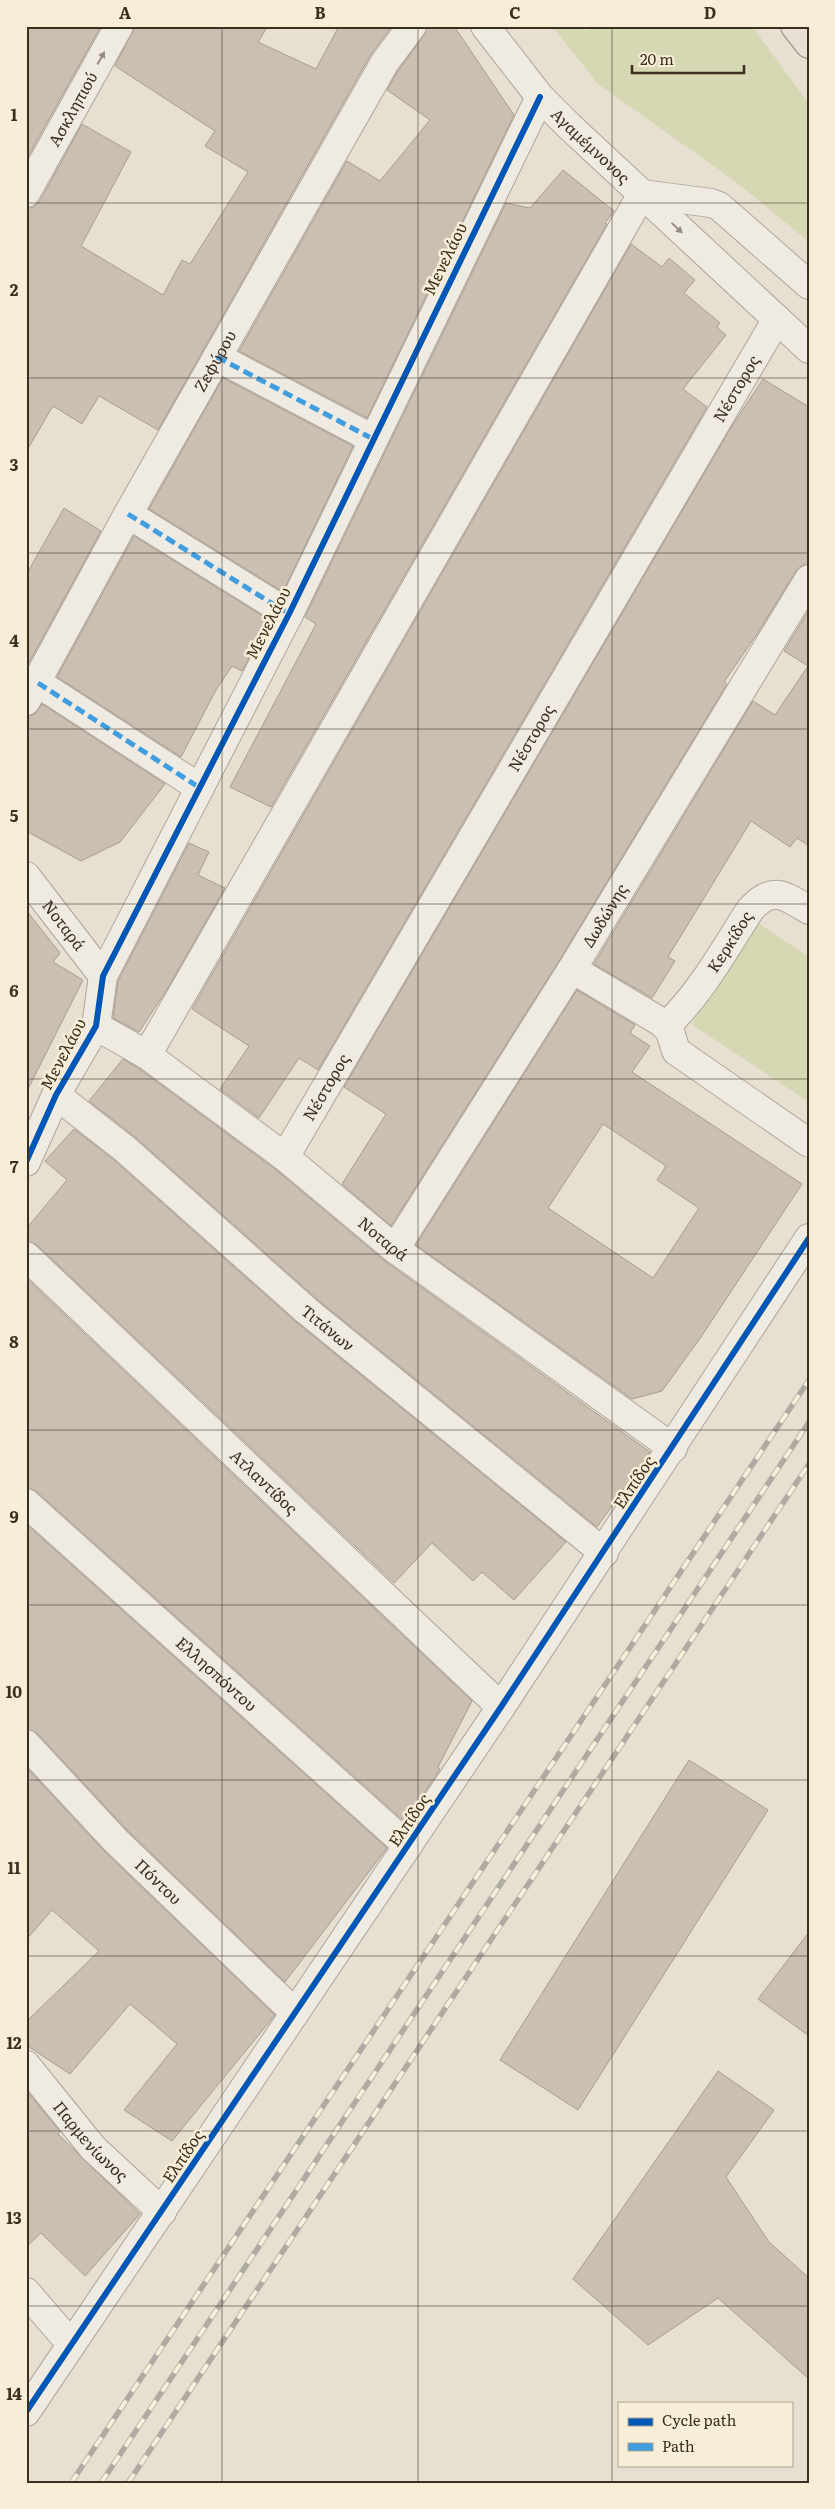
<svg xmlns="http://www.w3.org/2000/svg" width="835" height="2509" viewBox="0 0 835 2509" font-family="Literata,serif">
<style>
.green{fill:#d6d7b3}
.building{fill:#cbbfb2;stroke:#a89c90;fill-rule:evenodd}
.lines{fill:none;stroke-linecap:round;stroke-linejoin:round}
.minor-casing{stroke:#ada599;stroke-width:30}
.major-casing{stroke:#928b80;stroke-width:30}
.minor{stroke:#efebe3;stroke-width:28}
.major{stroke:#e6e1d4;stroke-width:28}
.rail-casing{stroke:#afaaa2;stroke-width:5.5}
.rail{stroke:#f7eed8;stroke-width:4;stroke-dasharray:11;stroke-linecap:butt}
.quiet{stroke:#3f9de0;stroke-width:5;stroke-dasharray:10 5;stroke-linecap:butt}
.cycleway-casing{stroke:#f7eed8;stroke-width:9}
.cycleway{stroke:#0057b8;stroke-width:6}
.oneway{fill:#968c82}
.grid{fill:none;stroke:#3d2e20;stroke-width:1;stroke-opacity:0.55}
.labels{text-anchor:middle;stroke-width:5;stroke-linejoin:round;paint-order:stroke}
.street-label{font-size:16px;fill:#3d2e20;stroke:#f7eed8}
.neatline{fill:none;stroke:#3d2e20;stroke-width:2}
.grid-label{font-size:16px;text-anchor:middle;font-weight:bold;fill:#3d2e20}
</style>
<rect width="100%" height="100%" fill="#e7e0d1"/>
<g class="green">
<polygon points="552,26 582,26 585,31 593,26 752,26 809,104 809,242 736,182 598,84"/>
<polygon points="758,923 809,957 809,1102 691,1024"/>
</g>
<g class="building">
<polygon points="26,26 101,26 26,160"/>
<polygon points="135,26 268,26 258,42 316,69 339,26 392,26 371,54 158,430 99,396 82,424 53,406 26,452 26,209 34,207 40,201 82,124 131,152 81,246 163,295 182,260 190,264 248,172 205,146 215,131 115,66"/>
<polygon points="427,26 454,26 514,115 367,418 239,351 347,161 380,181 430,120 387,90 398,71 424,35"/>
<polygon points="563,170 614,211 605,223 607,224 271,807 230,787 316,624 305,617 506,203 530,208"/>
<polygon points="631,244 662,267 669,258 695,280 684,293 720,323 717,327 726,335 683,389 707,407 318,1070 299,1058 259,1118 220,1089 249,1046 192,1009"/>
<polygon points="223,378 353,446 283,592 149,509"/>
<polygon points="763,379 809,407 809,563 801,566 796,571 757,634 724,682 727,684 559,961 391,1226 342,1184 386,1114 344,1087 732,426"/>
<polygon points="64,508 101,531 26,668 26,575"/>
<polygon points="134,536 269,620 242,671 232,666 216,690 181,757 57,677"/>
<polygon points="809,610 809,846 797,838 790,847 751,821 668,957 675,961 652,998 594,964 753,701 775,715 808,666 784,651"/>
<polygon points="42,704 165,784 120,842 81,861 26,831 26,717 35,714"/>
<polygon points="189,843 209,852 198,875 225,888 166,991 139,1032 113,1018 118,981"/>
<polygon points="26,910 60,953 53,962 83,980 26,1093"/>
<path d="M577,990L635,1025L630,1033L650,1046L632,1072L802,1184L701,1337L662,1391L632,1399L416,1245ZM603,1124L666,1166L657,1180L699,1208L653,1278L548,1208Z"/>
<polygon points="123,1059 138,1068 275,1169 386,1262 650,1452 597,1527 317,1299 135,1137 89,1101"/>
<polygon points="74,1129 115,1161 297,1323 566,1542 514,1600 482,1572 473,1581 432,1543 394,1583 37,1245 26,1241 26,1229 67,1180 45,1161"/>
<polygon points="26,1278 472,1701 438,1767 440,1769 405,1822 36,1491 26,1488"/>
<polygon points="26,1524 387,1848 285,1982 127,1830 37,1733 26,1729"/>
<polygon points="689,1760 768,1810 578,2110 500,2060"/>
<polygon points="26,1767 105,1852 275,2015 172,2141 124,2110 177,2044 130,2004 70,2074 26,2045 26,2022 99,1951 52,1910 26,1940"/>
<polygon points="809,1932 809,2036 758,1999"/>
<polygon points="718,2071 774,2110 726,2177 769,2242 809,2278 809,2379 718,2298 648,2345 573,2279"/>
<polygon points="26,2090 60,2132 58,2134 140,2214 85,2276 41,2233 26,2247"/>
</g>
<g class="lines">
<g class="minor-casing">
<g id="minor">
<path id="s1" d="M485,26L540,97L569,126L809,349"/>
<path id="s2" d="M26,193L119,26"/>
<polyline points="642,194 711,203 719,206 809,285"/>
<polyline points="217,357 373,439"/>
<polyline points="128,514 289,614"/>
<polyline points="38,683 200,788"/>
<path id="s3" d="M26,701L128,514L385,62L412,26"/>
<path id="s4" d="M26,876L103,976"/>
<polyline points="572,969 661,1022 670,1031 676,1051 809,1143"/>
<path id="s5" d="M96,1026L147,1055L285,1157L395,1249L673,1448"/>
<path id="s6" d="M666,1026C701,993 724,950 750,910C772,885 784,895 809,910"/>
<polyline points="147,1055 642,194"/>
<path id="s7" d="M56,1095L125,1149L307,1311L604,1553"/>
<path id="s8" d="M285,1157L777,319"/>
<polyline points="26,1162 56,1095 96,1026 103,976 289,614 540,97"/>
<path id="s9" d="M395,1249L572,969L809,579"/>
<path id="s10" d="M26,1256L501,1707"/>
<path id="s11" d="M26,1503L408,1846"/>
<path id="s12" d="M26,1744L116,1841L295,2013"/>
<path id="s13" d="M26,2065L93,2148L162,2212"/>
<polyline points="26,2292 71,2344"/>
<polyline points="26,2412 501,1707 809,1238"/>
</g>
</g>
<g class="major-casing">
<polyline id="major" points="795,26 809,44"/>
</g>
<use href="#minor" class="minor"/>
<use href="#major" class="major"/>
<g class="rail-casing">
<g id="rail">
<polyline points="71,2483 809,1380"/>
<polyline points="101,2483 809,1422"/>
<polyline points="128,2483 809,1464"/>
</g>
</g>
<use href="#rail" class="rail"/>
<g class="quiet">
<polyline points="217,357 373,439"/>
<polyline points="128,514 289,614"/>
<polyline points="38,683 200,788"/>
</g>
<g class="cycleway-casing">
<g id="cycleway">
<polyline points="26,1162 56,1095 96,1026 103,976 289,614 540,97"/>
<polyline points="26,2412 501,1707 809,1238"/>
</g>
</g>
<use href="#cycleway" class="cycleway"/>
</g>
<defs><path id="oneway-solid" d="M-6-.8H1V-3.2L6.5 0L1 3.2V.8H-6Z" transform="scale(1.25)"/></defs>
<g class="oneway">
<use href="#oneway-solid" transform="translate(101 58) rotate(-61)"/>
<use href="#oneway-solid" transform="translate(677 228) rotate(43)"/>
</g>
<path class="grid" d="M222,26V2483M418,26V2483M612,26V2483M26,203H809M26,378H809M26,553H809M26,729H809M26,904H809M26,1079H809M26,1254H809M26,1430H809M26,1605H809M26,1780H809M26,1956H809M26,2131H809M26,2306H809"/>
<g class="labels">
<g class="street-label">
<text dy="6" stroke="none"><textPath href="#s2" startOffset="96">Ασκληπιού</textPath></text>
<text dy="6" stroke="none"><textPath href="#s1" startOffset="160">Αγαμέμνονος</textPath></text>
<text transform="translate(445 259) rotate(-64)" y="6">Μενελάου</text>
<text dy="6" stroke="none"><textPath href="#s3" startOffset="389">Ζεφύρου</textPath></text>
<text dy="6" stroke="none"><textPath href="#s8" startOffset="891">Νέστορος</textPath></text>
<text transform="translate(268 623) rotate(-63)" y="6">Μενελάου</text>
<text dy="6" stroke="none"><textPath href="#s8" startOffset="486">Νέστορος</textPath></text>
<text dy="6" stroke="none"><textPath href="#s9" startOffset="394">Δωδώνης</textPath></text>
<text dy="6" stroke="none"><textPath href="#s4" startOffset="62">Νοταρά</textPath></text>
<text dy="6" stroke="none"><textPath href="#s6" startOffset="106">Κερκίδος</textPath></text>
<text transform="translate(63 1054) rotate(-62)" y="6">Μενελάου</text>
<text dy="6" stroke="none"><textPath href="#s8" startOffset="81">Νέστορος</textPath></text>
<text dy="6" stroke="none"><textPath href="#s5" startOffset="358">Νοταρά</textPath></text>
<text dy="6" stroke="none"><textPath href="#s7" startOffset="358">Τιτάνων</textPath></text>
<text dy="6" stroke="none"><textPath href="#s10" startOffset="328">Ατλαντίδος</textPath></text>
<text transform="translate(634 1482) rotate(-56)" y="6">Ελπίδος</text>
<text dy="6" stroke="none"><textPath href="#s11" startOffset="256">Ελλησπόντου</textPath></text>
<text transform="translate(409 1820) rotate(-56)" y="6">Ελπίδος</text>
<text dy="6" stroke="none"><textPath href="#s12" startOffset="191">Πόντου</textPath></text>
<text dy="6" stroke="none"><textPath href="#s13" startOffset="100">Παρμενίωνος</textPath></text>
<text transform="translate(183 2156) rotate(-56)" y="6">Ελπίδος</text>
</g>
</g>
<rect width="835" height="2509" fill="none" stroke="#f7eed8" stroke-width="55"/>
<rect x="618" y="2402" width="175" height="65" fill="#f7eed8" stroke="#ada18e"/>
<rect x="628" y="2418" width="25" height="8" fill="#0057b8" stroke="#ada18e"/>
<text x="662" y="2426" font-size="15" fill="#3d2e20">Cycle path</text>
<rect x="628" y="2443" width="25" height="8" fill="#3f9de0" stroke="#ada18e"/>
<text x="662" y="2452" font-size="15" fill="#3d2e20">Path</text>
<path d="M632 65v8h112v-8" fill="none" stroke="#3d2e20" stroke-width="2.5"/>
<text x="640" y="65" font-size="15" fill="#3d2e20" stroke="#f7eed8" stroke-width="4" paint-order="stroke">20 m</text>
<rect x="28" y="28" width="780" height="2454" class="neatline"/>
<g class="grid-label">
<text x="125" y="19">A</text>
<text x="320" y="19">B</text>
<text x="515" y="19">C</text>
<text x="710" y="19">D</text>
<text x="14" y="121">1</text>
<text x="14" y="296">2</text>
<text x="14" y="471">3</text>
<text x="14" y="647">4</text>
<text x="14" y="822">5</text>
<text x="14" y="997">6</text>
<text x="14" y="1173">7</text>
<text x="14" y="1348">8</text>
<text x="14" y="1523">9</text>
<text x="14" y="1698">10</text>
<text x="14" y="1874">11</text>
<text x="14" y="2049">12</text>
<text x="14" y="2224">13</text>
<text x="14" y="2400">14</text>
</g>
</svg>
